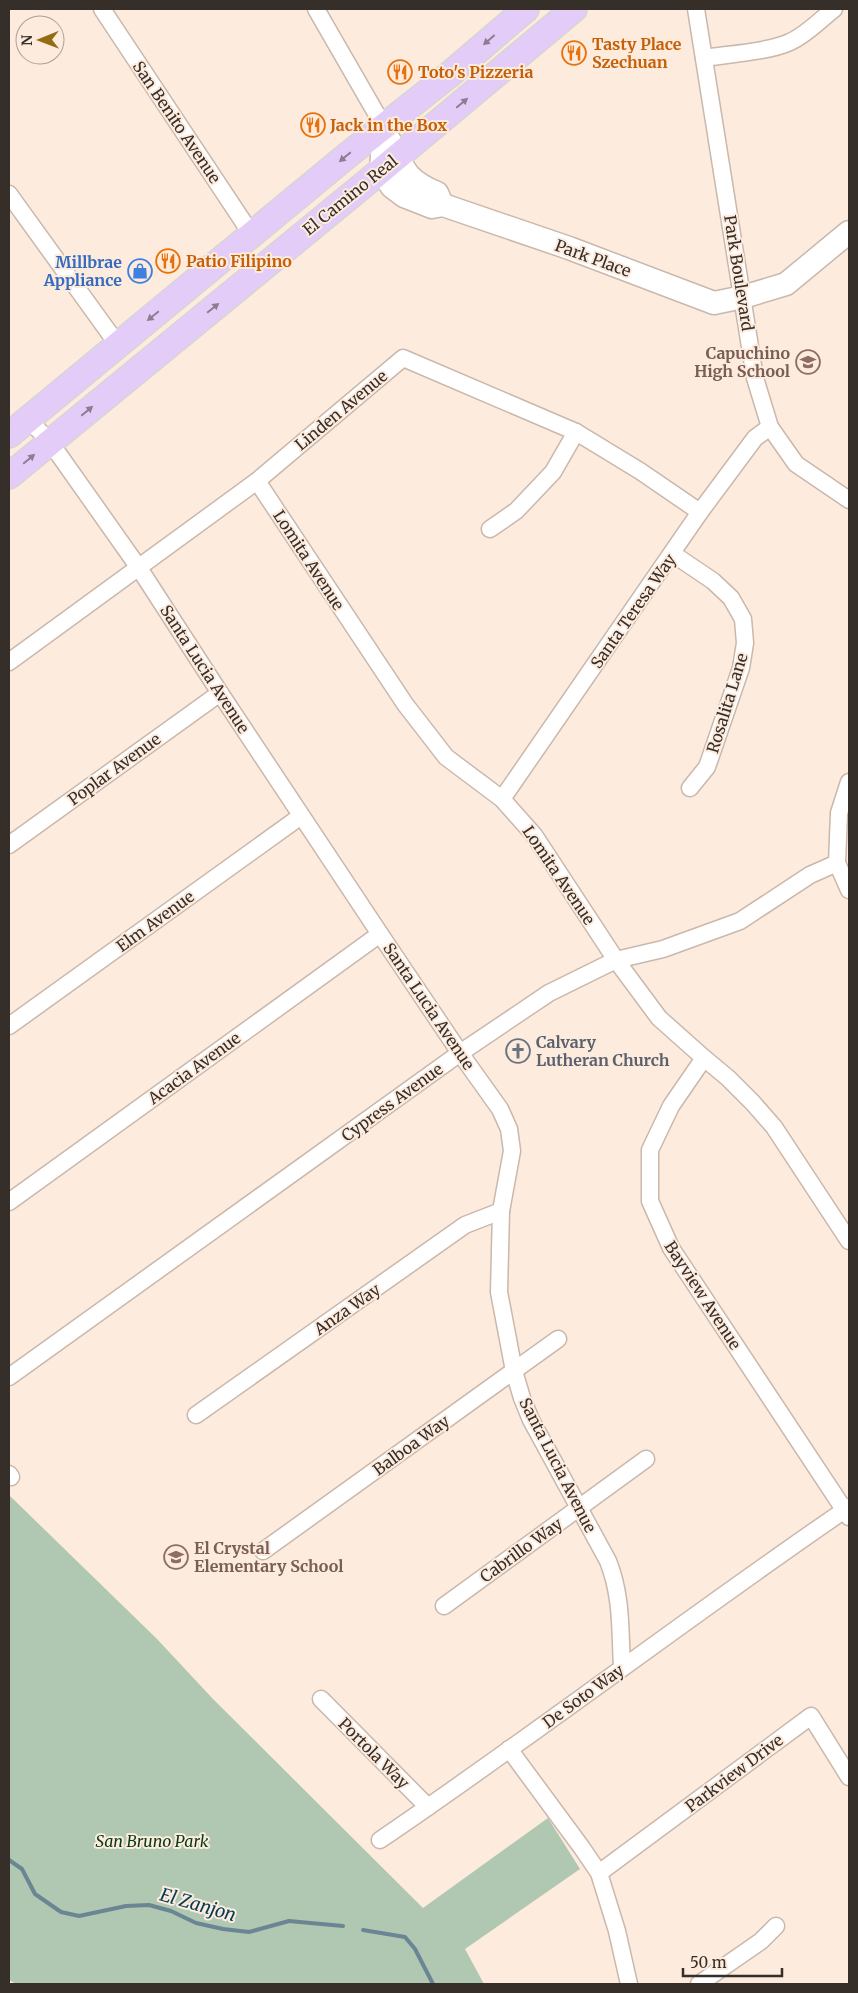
<svg xmlns="http://www.w3.org/2000/svg" width="858" height="1993" viewBox="0 0 858 1993" font-family="Merriweather,serif">
<style>
.green{fill:#b0c7b2}
.lines{fill:none;stroke-linecap:round;stroke-linejoin:round}
.stream{stroke:#6a8693;stroke-width:4}
.minor-casing{stroke:#c9b8ab;stroke-width:19}
.secondary-casing{stroke:#c9b8ab;stroke-width:25}
.primary-casing{stroke:#d7d5d4;stroke-width:28}
.minor{stroke:#fff;stroke-width:16}
.secondary{stroke:#fff;stroke-width:22}
.primary{stroke:#e4ccf8;stroke-width:25}
.oneway{fill:#8c7d90}
.labels{text-anchor:middle;stroke-width:4;stroke-linejoin:round;paint-order:stroke}
.food-label{font-size:16px;font-weight:bold;fill:#c56008;stroke:#fdebde;text-anchor:start}
.street-label{font-size:16px;fill:#352e29;stroke:#fdebde}
.shop-label{font-size:16px;font-weight:bold;fill:#366cbe;stroke:#fdebde;text-anchor:end}
.education-label{font-size:16px;font-weight:bold;fill:#785e54;stroke:#fdebde;text-anchor:end}
.worship-label{font-size:16px;font-weight:bold;fill:#5b616d;stroke:#fdebde;text-anchor:start}
.park-label{font-size:16px;font-style:italic;fill:#043a12;stroke:#fdebde}
.water-label{font-size:18px;font-style:italic;fill:#003d55;stroke:#fdebde}
</style>
<rect width="100%" height="100%" fill="#fdebde"/>
<polygon class="green" points="9,1495 157,1639 213,1699 423,1908 548,1818 580,1869 465,1949 484,1984 16,1984 9,1980"/>
<g class="lines">
<g class="stream">
<polyline points="9,1860 22,1869 35,1894 61,1912 79,1916 126,1906 149,1905 171,1911 196,1923 223,1929 249,1932 289,1921 343,1926"/>
<polyline points="363,1930 405,1937 415,1949 433,1984"/>
</g>
<g class="minor-casing">
<g id="minor">
<polyline points="102,9 252,235"/>
<polyline points="316,9 384,127"/>
<polyline points="696,9 755,378 770,427 796,464 849,500"/>
<path d="M704,58C729,54 768,52 790,42C806,35 820,20 834,9"/>
<polyline points="9,194 118,345"/>
<path d="M28,419L50,442L139,568L220,693L380,934L460,1053L500,1109L509,1129L512,1151L501,1211L499,1292L514,1371L522,1398L531,1420L608,1561C622,1596 620,1630 622,1667"/>
<polyline points="257,481 405,704 446,757 502,799 534,835 616,960 659,1018 704,1058 728,1078 753,1103 774,1127 849,1241"/>
<polyline points="490,529 516,511 553,472 576,432"/>
<polyline points="673,554 713,581 731,598 743,619 745,643 741,668 707,767 690,788"/>
<polyline points="9,662 257,481 403,358 576,432 640,471 700,512"/>
<polyline points="502,799 700,512 755,438 770,427"/>
<polyline points="9,845 220,693"/>
<polyline points="837,863 849,890"/>
<polyline points="9,1026 301,816"/>
<polyline points="704,1058 671,1106 650,1150 650,1201 671,1248 849,1517"/>
<polyline points="9,1202 380,934"/>
<polyline points="9,1377 460,1053 549,993 616,960 663,949 740,921 810,875 837,863 839,813 849,782"/>
<polyline points="196,1415 465,1225 501,1211"/>
<polyline points="9,1474 11,1477"/>
<polyline points="263,1551 558,1339"/>
<polyline points="444,1606 646,1459"/>
<polyline points="321,1699 428,1807"/>
<polyline points="509,1749 582,1848 599,1873 617,1931 629,1984"/>
<path d="M380,1840C539,1732 691,1615 849,1507"/>
<polyline points="599,1873 811,1716 849,1777"/>
<polyline points="699,1984 761,1941 776,1926"/>
</g>
</g>
<g class="secondary-casing">
<g id="secondary">
<polyline points="384,127 381,170 392,187 404,196 432,207 443,205 569,248 714,303 743,297 786,284 849,232"/>
<path d="M390,141C404,170 406,180 437,193L441,202"/>
</g>
</g>
<g class="primary-casing">
<g id="primary">
<polyline points="9,435 349,154 449,75 526,9"/>
<polyline points="9,476 366,183 574,9"/>
</g>
</g>
<use href="#minor" class="minor"/>
<use href="#secondary" class="secondary"/>
<use href="#primary" class="primary"/>
</g>
<defs><path id="oneway-solid" d="M-6-.8H1V-3.2L6.5 0L1 3.2V.8H-6Z" transform="scale(1.25)"/></defs>
<g class="oneway">
<use href="#oneway-solid" transform="translate(489 40) rotate(139)"/>
<use href="#oneway-solid" transform="translate(462 103) rotate(-40)"/>
<use href="#oneway-solid" transform="translate(345 157) rotate(140)"/>
<use href="#oneway-solid" transform="translate(213 308) rotate(-39)"/>
<use href="#oneway-solid" transform="translate(153 316) rotate(141)"/>
<use href="#oneway-solid" transform="translate(87 411) rotate(-40)"/>
<use href="#oneway-solid" transform="translate(29 459) rotate(-40)"/>
</g>
<defs>
<g id="restaurant-ring" transform="scale(1.25)"><circle r="9.5" fill="#fdebde" stroke="#e8710a" stroke-width="1.5"/><path d="M-5-6h1v4h1v-4h1v4h1v-4h1v5L-1.5 .5V6h-2V.5L-5-1ZM5-6V6H3V1.5H1.5Q1.5-4 5-6Z" fill="#e8710a"/></g>
<g id="shop-ring" transform="scale(1.25)"><circle r="9.5" fill="#fdebde" stroke="#3f7fe0" stroke-width="1.5"/><path d="M-5-2.5h2.3a2.7 3.5 0 0 1 5.4 0H5L5.5 6h-11ZM-1.5-2.5h3a1.5 2.3 0 0 0-3 0Z" fill="#3f7fe0"/></g>
<g id="school-ring" transform="scale(1.25)"><circle r="9.5" fill="#fdebde" stroke="#8d6e63" stroke-width="1.5"/><path d="M0-5L7-2L0 1L-7-2ZM-4 1L0 2.5L4 1V4Q0 6-4 4Z" fill="#8d6e63"/></g>
<g id="church-ring" transform="scale(1.25)"><circle r="9.5" fill="#fdebde" stroke="#6b7280" stroke-width="1.5"/><path d="M-1.2-6h2.4v3.5h3.3v2.4h-3.3V6h-2.4V-.1h-3.3v-2.4h3.3Z" fill="#6b7280"/></g>
</defs>
<g fill-rule="evenodd">
<use href="#restaurant-ring" x="574" y="53"/>
<use href="#restaurant-ring" x="400" y="72"/>
<use href="#restaurant-ring" x="313" y="125"/>
<use href="#restaurant-ring" x="168" y="261"/>
<use href="#shop-ring" x="140" y="271"/>
<use href="#school-ring" x="808" y="362"/>
<use href="#church-ring" x="518" y="1051"/>
<use href="#school-ring" x="176" y="1557"/>
</g>
<g class="labels">
<g class="food-label">
<text x="592" y="50">Tasty Place<tspan x="592" dy="18">Szechuan</tspan></text>
<text x="418" y="78">Toto's Pizzeria</text>
<text x="330" y="131">Jack in the Box</text>
<text x="186" y="267">Patio Filipino</text>
</g>
<g class="street-label">
<text transform="translate(177 122) rotate(56)" y="6">San Benito Avenue</text>
<text transform="translate(350 195) rotate(-39)" y="6">El Camino Real</text>
<text transform="translate(593 258) rotate(20)" y="6">Park Place</text>
<text transform="translate(739 273) rotate(81)" y="6">Park Boulevard</text>
<text transform="translate(341 410) rotate(-40)" y="6">Linden Avenue</text>
<text transform="translate(309 560) rotate(57)" y="6">Lomita Avenue</text>
<text transform="translate(633 611) rotate(-55)" y="6">Santa Teresa Way</text>
<text transform="translate(205 669) rotate(57)" y="6">Santa Lucia Avenue</text>
<text transform="translate(727 703) rotate(-73)" y="6">Rosalita Lane</text>
<text transform="translate(114 769) rotate(-36)" y="6">Poplar Avenue</text>
<text transform="translate(559 875) rotate(56)" y="6">Lomita Avenue</text>
<text transform="translate(155 921) rotate(-36)" y="6">Elm Avenue</text>
<text transform="translate(429 1006) rotate(56)" y="6">Santa Lucia Avenue</text>
<text transform="translate(194 1068) rotate(-36)" y="6">Acacia Avenue</text>
<text transform="translate(392 1102) rotate(-36)" y="6">Cypress Avenue</text>
<text transform="translate(703 1295) rotate(57)" y="6">Bayview Avenue</text>
<text transform="translate(347 1309) rotate(-35)" y="6">Anza Way</text>
<text transform="translate(411 1445) rotate(-36)" y="6">Balboa Way</text>
<text transform="translate(558 1465) rotate(63)" y="6">Santa Lucia Avenue</text>
<text transform="translate(521 1550) rotate(-36)" y="6">Cabrillo Way</text>
<text transform="translate(583 1696) rotate(-36)" y="6">De Soto Way</text>
<text transform="translate(374 1753) rotate(45)" y="6">Portola Way</text>
<text transform="translate(734 1773) rotate(-37)" y="6">Parkview Drive</text>
</g>
<g class="shop-label">
<text x="122" y="268">Millbrae<tspan x="122" dy="18">Appliance</tspan></text>
</g>
<g class="education-label">
<text x="790" y="359">Capuchino<tspan x="790" dy="18">High School</tspan></text>
<text x="194" y="1554" text-anchor="start">El Crystal<tspan x="194" dy="18">Elementary School</tspan></text>
</g>
<g class="worship-label">
<text x="536" y="1048">Calvary<tspan x="536" dy="18">Lutheran Church</tspan></text>
</g>
<g class="park-label">
<text x="152" y="1847">San Bruno Park</text>
</g>
<g class="water-label">
<text transform="translate(198 1905) rotate(16)" y="6">El Zanjon</text>
</g>
</g>
<rect width="858" height="1993" fill="none" stroke="#352e29" stroke-width="20"/>
<g transform="translate(40 40) rotate(269)"><circle r="24" fill="#fdebde" stroke="#ad9f96"/>
<path d="M0-4L9 19L0 12L-9 19Z" fill="#936d16"/>
<text y="-8" font-size="14" font-weight="bold" text-anchor="middle" fill="#352e29">N</text>
</g>
<path d="M683 1968v8h99v-8" fill="none" stroke="#352e29" stroke-width="2.5"/>
<text x="690" y="1968" font-size="15" fill="#352e29" stroke="#fdebde" stroke-width="4" paint-order="stroke">50 m</text>
</svg>
